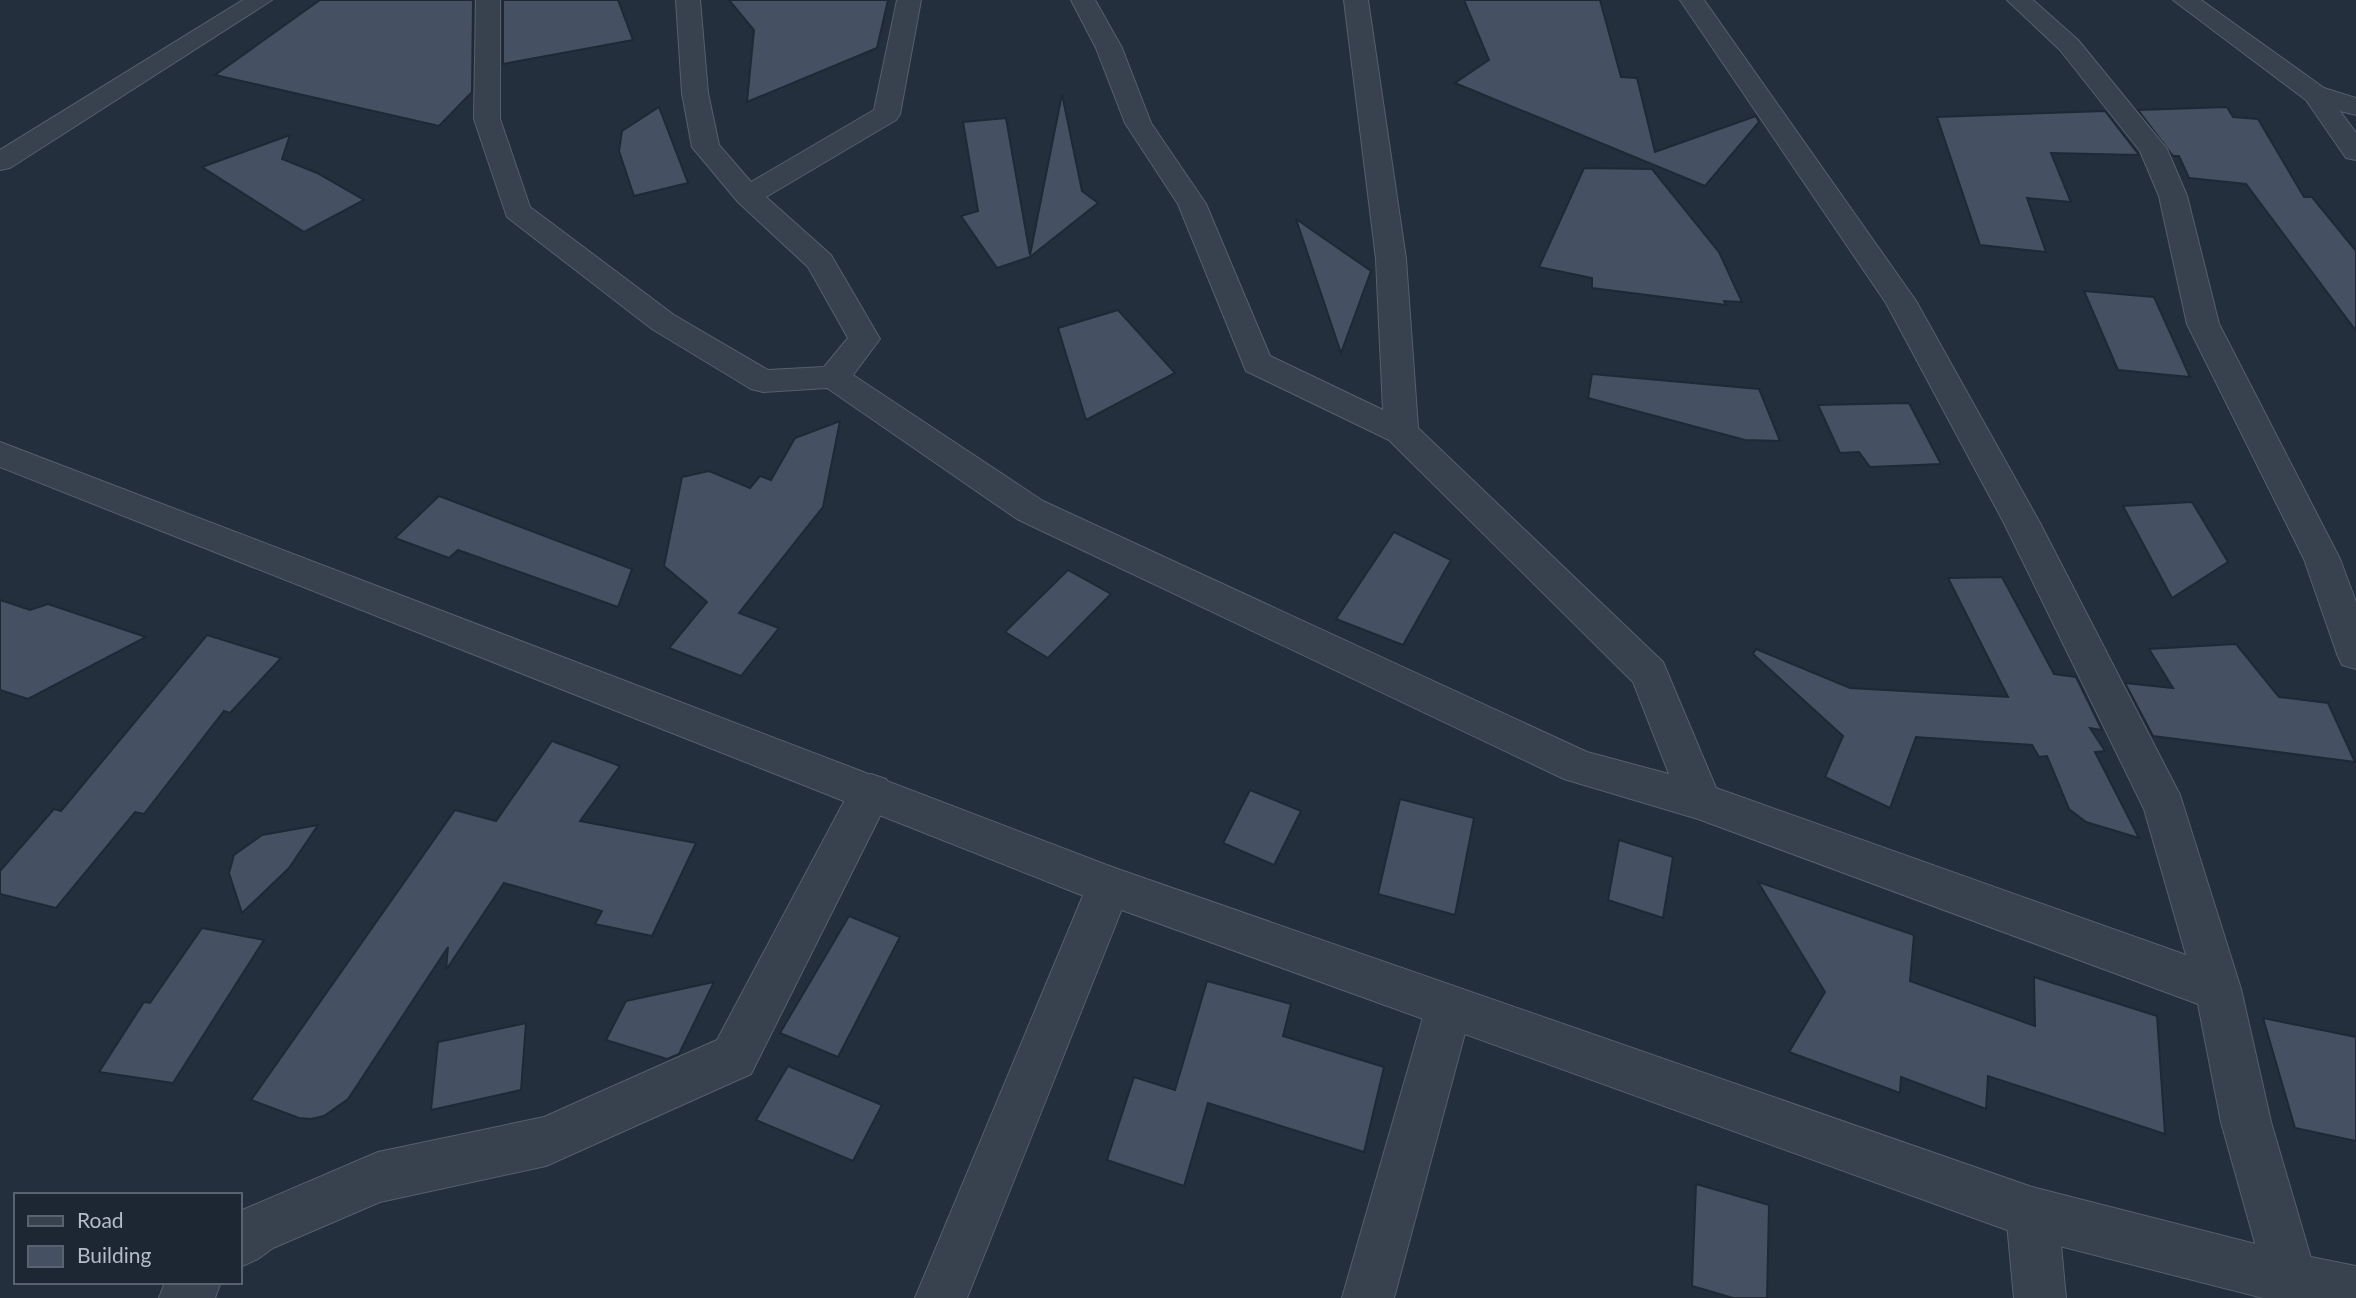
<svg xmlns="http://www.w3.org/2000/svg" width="2356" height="1298" viewBox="0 0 2356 1298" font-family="Lato,sans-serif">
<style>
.building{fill:#455162;stroke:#1f2835;stroke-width:2}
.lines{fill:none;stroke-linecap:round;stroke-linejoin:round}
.minor-casing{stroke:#565f6c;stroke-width:2}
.tertiary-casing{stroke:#565f6c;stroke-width:2}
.minor{fill:#38414e;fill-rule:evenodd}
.tertiary{fill:#38414e;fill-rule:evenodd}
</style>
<rect width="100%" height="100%" fill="#242f3e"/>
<g class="building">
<polygon points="320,0 473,0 472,92 439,126 215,75"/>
<polygon points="503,0 618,0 633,40 503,64"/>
<polygon points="729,0 888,0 877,48 747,102 754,30"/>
<polygon points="1464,0 1600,0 1621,77 1637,78 1655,152 1756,116 1759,122 1705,186 1455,83 1489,60"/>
<polygon points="1062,94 1082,191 1098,203 1030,257 997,268 961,216 978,211 963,122 1006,118 1030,255"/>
<polygon points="659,107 688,183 634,196 619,151 622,131"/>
<polygon points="2227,107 2233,117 2258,119 2304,197 2312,197 2356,251 2356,331 2246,184 2189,178 2179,156 2173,156 2138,110"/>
<polygon points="2105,111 2139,155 2051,153 2071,202 2027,198 2046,252 1980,245 1937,117"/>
<polygon points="290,135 282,159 317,173 364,200 304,232 202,167"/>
<polygon points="1584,168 1652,169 1719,252 1742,302 1724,301 1726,305 1592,288 1592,278 1539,267"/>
<polygon points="1296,219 1371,271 1341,353"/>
<polygon points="2084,291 2154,297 2190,377 2118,370"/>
<polygon points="1118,310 1175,373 1086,420 1058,328"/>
<polygon points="1592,374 1759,389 1780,441 1745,440 1588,398"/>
<polygon points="1909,403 1941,464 1870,467 1859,452 1840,453 1818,405"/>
<polygon points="840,421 823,507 739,613 779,628 741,676 669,648 707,602 664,566 682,477 709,471 750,488 760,476 771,480 795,438"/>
<polygon points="439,496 632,569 618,607 458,550 449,558 395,538"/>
<polygon points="2192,502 2228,562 2172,598 2123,506"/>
<polygon points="1394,532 1451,560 1403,645 1336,619"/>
<polygon points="1068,570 1111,594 1048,658 1005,632"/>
<polygon points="2002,577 2054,674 2076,677 2102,730 2090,728 2105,751 2095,752 2139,838 2086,822 2069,809 2047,756 2039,757 2032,745 1916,737 1890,808 1825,777 1843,736 1753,654 1756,649 1850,688 2008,697 1948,578"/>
<polygon points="0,600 30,610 48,604 146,637 28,699 0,690"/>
<polygon points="207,635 281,658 230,713 224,711 144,814 135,812 56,908 0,894 0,871 54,809 61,811"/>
<polygon points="2236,644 2279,697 2328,703 2355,762 2153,736 2125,683 2173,688 2149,649"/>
<polygon points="552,741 620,766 580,821 696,843 652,936 595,924 602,911 504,883 446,970 448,947 348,1099 324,1116 311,1119 299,1118 251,1100 455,810 496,821"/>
<polygon points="1250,790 1301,811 1274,865 1223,843"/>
<polygon points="1400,799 1474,818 1455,915 1378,894"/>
<polygon points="318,825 289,868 242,913 229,873 234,855 262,835"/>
<polygon points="1619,840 1673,857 1663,918 1608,900"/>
<polygon points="1758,882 1914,935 1910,981 2035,1026 2034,977 2157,1016 2165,1134 1988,1076 1986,1109 1901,1077 1900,1093 1789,1052 1825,992"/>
<polygon points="849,916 900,937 838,1057 780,1033"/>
<polygon points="202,928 264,940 173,1083 99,1072 144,1002 150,1003"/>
<polygon points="1207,981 1291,1004 1283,1036 1384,1067 1364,1152 1208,1103 1184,1186 1107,1160 1134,1077 1175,1090"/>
<polygon points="714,982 679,1054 667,1059 606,1040 626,1001"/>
<polygon points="2263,1018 2356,1037 2356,1141 2295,1128"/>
<polygon points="526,1023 521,1090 431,1110 438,1042"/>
<polygon points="788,1066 882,1105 853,1161 756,1120"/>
<polygon points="1696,1184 1769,1205 1767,1298 1733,1298 1692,1286"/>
</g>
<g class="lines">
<g class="minor-casing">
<g id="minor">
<polygon points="243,0 272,0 10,168 0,170 0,150"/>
<polygon points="476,0 500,0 500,119 530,207 674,315 768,370 824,367 848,338 808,267 738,202 692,147 682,93 676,0 700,0 708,93 719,145 751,182 874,110 897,0 921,0 900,114 896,120 766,197 831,255 880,339 853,375 1043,501 1587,752 1669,774 1633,682 1389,440 1246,371 1178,204 1125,123 1096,48 1071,0 1095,0 1122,48 1151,123 1206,204 1270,356 1383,410 1376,259 1344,0 1368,0 1406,259 1418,428 1663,662 1716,788 2186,955 2144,809 2004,523 1886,303 1680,0 1704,0 1916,301 2040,523 2180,795 2241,989 2271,1122 2317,1279 2310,1298 2273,1298 2265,1279 2221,1122 2198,1004 1698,819 1564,779 1017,519 827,388 763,392 751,389 652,329 507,217 474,119"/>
<polygon points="2007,0 2033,0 2078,40 2167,149 2187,196 2219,324 2340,559 2356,602 2356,669 2342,665 2337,654 2304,559 2187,324 2159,196 2140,151 2060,50"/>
<polygon points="2173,0 2201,0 2324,88 2356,98 2356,115 2340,111 2356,133 2356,160 2346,158 2306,100"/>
<polygon points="871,774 886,779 892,792 751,1074 546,1166 380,1202 273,1248 258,1259 240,1267 240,1211 378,1152 544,1117 717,1040 856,779"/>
<polygon points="1109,866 1124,872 1131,886 967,1298 915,1298 1087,886 1094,872"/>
<polygon points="1449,985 1465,991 1472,1007 1394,1298 1342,1298 1426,1007 1433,991"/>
<polygon points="2032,1187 2050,1195 2058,1213 2066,1298 2014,1298 2006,1213 2014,1195"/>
<polygon points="165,1282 221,1282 215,1298 159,1298"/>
</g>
</g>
<g class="tertiary-casing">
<polygon id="tertiary" points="0,442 1112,867 2032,1187 2291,1253 2356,1266 2356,1298 2263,1298 2032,1239 1094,900 0,467"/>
</g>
<use href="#minor" class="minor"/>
<use href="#tertiary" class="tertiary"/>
</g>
<rect x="14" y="1193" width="228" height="91" fill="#1d2633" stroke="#59626f" stroke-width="2"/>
<rect x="28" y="1216" width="35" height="10" fill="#38414e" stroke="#59626f" stroke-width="2"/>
<text x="77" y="1228" font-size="21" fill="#b4bcc9">Road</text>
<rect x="28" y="1246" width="35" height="21" fill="#455162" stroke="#59626f" stroke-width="2"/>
<text x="77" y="1263" font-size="21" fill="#b4bcc9">Building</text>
</svg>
